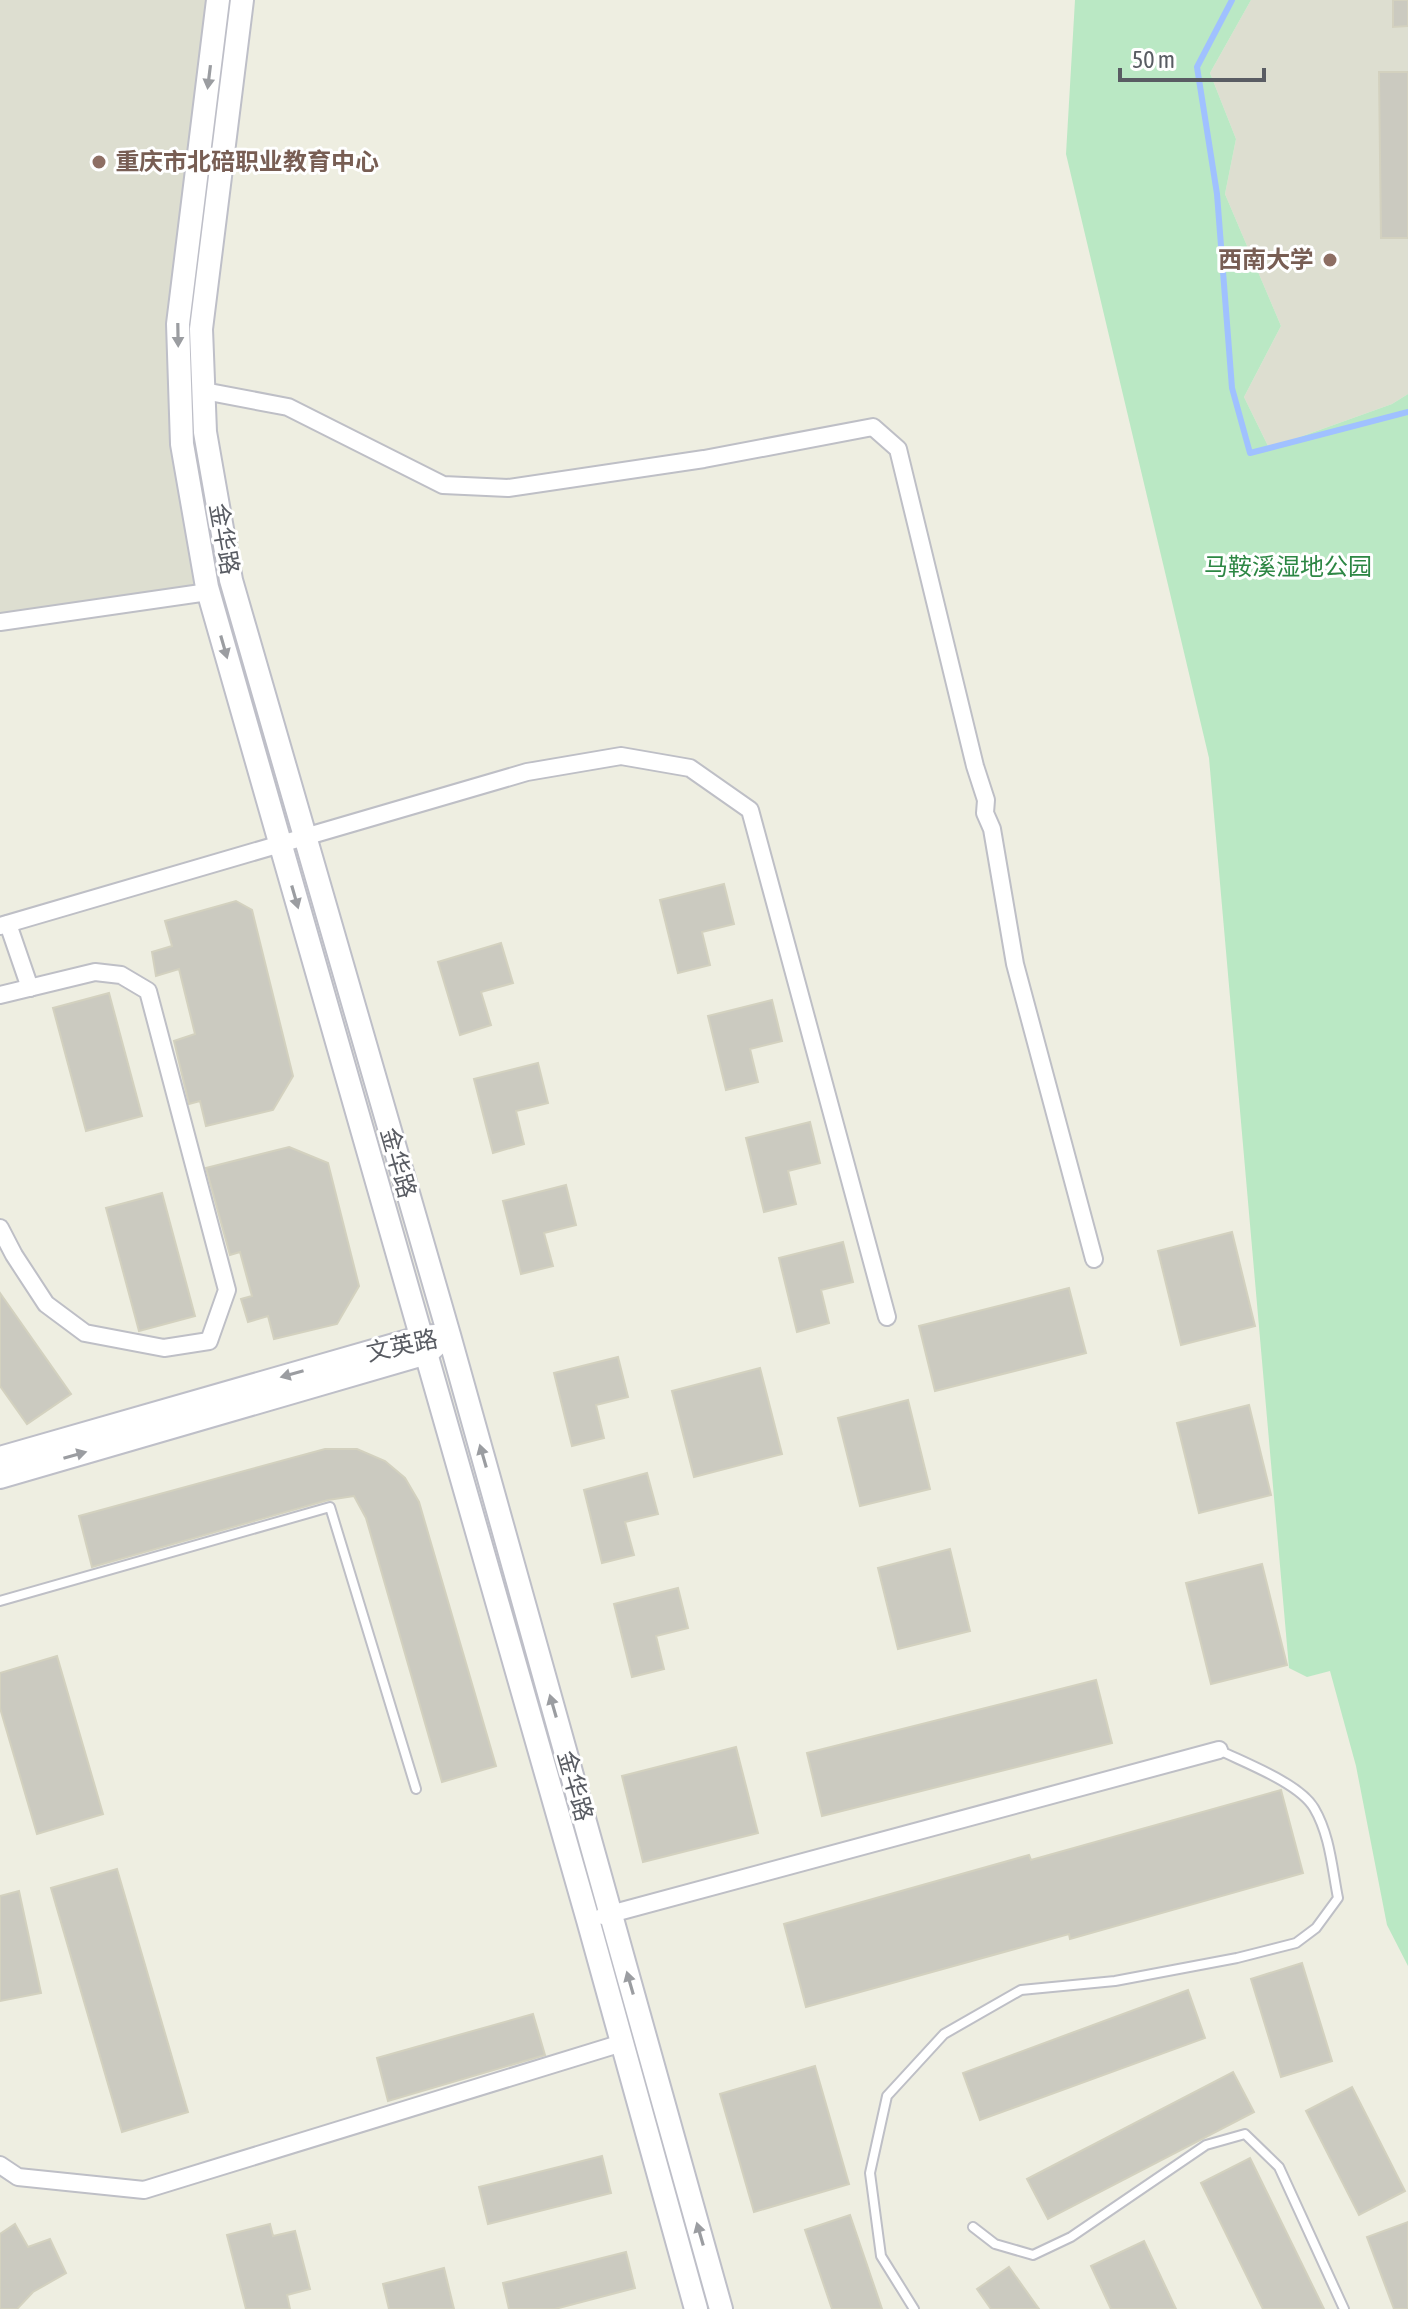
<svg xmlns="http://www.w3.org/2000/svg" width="1408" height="2309" viewBox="0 0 1408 2309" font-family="'Asap Condensed','Noto Sans SC',sans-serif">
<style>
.education{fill:#ddded0}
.green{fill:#bae8c4}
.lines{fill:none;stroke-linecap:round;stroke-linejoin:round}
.stream{stroke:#a0c1ff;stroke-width:6}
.building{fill:#cbcac0;stroke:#d3d1bf;stroke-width:2}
.lane-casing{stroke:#bebfc6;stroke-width:12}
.street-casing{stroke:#bebfc6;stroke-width:20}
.secondary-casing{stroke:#bebfc8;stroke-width:26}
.lane{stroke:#fff;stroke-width:8}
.street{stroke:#fff;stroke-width:16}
.secondary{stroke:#fff;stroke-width:22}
.oneway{fill:#9b9da1}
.education-dot{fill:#8d6e63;stroke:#fff;stroke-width:3}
.labels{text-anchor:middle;stroke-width:6;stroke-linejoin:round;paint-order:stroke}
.education-label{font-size:24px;font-weight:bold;fill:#785e54;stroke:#fff;text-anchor:start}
.street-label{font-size:24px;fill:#595c63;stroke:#fff}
.park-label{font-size:24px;fill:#2d8744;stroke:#fff}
</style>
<rect width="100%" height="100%" fill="#eeeee1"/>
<g class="education">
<polygon points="0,0 218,0 178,324 207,587 0,621"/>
<polygon points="1251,0 1408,0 1408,394 1392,404 1269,448 1244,397 1281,326 1225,194 1236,139 1210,73"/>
</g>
<polygon class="green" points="1075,0 1251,0 1210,73 1236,139 1225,194 1281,326 1244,397 1269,448 1392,404 1408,394 1408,1966 1387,1925 1356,1766 1330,1671 1307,1677 1289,1668 1209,758 1066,154"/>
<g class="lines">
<polyline class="stream" points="1232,0 1197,67 1217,194 1232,388 1250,453 1408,412"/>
</g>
<g class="building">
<polygon points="1393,0 1408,0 1408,26 1393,27"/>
<polygon points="1379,72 1408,72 1408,238 1381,238"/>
<polygon points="724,884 734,924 702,932 710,965 678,973 660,900"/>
<polygon points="236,901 252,910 293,1076 273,1110 206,1126 200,1101 189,1104 174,1041 195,1034 179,969 156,976 152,952 172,946 165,921"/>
<polygon points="501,943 513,983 481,992 491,1025 460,1035 438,962"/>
<polygon points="109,993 142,1116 86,1131 53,1008"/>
<polygon points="772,1000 782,1041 750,1049 758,1082 726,1090 708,1016"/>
<polygon points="538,1063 548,1103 516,1111 524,1144 493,1153 474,1079"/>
<polygon points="810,1122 820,1163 788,1171 796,1204 764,1212 746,1138"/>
<polygon points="289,1147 328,1163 359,1286 337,1324 274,1339 268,1316 248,1322 241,1299 252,1296 240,1252 230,1255 206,1168"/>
<polygon points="566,1185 576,1225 544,1233 553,1266 521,1274 503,1201"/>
<polygon points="162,1193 195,1316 139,1331 106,1208"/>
<polygon points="1232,1232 1255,1326 1181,1345 1158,1251"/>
<polygon points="843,1242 853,1282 821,1290 829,1323 797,1332 779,1258"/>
<polygon points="1069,1288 1086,1353 935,1391 919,1326"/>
<polygon points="0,1293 71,1394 27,1424 0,1386"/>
<polygon points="618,1357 628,1397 596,1405 604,1438 572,1446 554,1373"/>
<polygon points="760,1368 782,1454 694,1477 672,1391"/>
<polygon points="908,1400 930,1489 860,1506 838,1418"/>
<polygon points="1249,1405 1271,1495 1199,1513 1177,1423"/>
<polygon points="325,1449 357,1449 385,1461 405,1478 419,1502 496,1766 442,1782 366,1518 354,1496 328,1500 92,1567 79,1516"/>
<polygon points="647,1473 658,1514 625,1522 634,1555 602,1563 584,1490"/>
<polygon points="950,1549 970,1631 898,1649 878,1568"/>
<polygon points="1262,1564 1287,1665 1211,1684 1186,1583"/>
<polygon points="678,1588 688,1628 656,1636 664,1669 632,1677 614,1604"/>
<polygon points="57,1656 103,1814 37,1834 0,1708 0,1673"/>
<polygon points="1096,1680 1112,1743 822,1816 807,1753"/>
<polygon points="736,1747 758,1833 643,1862 622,1776"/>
<polygon points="1281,1790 1303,1873 1070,1939 1069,1934 806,2007 784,1924 1029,1855 1031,1860"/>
<polygon points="117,1869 188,2112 122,2132 51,1888"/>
<polygon points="19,1891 41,1993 0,2001 0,1896"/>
<polygon points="1302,1963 1332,2061 1281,2077 1251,1979"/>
<polygon points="1188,1990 1205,2038 980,2120 963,2073"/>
<polygon points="533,2014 545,2055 388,2101 377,2058"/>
<polygon points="815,2066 849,2184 754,2212 720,2094"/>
<polygon points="1233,2072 1254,2112 1048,2219 1027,2179"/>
<polygon points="1352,2087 1405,2191 1359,2215 1306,2111"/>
<polygon points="602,2156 611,2193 488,2224 479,2187"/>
<polygon points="1250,2158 1324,2309 1263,2309 1201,2183"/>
<polygon points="850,2215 882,2309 832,2309 805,2230"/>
<polygon points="1408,2222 1408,2309 1394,2309 1367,2237"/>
<polygon points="15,2224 28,2247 50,2239 66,2273 33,2292 17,2309 0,2309 0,2234"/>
<polygon points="270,2224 273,2236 295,2231 310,2289 287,2295 290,2309 246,2309 227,2235"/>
<polygon points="1144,2241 1176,2309 1111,2309 1091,2266"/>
<polygon points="626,2252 635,2288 555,2309 509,2309 503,2283"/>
<polygon points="1009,2267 1039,2309 991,2309 977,2289"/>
<polygon points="444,2268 454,2309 389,2309 383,2284"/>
</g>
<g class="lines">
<g class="lane-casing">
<g id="lane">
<polyline points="0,1601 330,1507 416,1789"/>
<polyline points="973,2227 995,2244 1033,2255 1071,2237 1206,2145 1245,2134 1279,2167 1344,2309"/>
<path d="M914,2309L881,2256L870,2173L887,2096L944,2034L1021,1990L1115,1981L1237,1958L1296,1943L1316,1928L1338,1898C1332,1868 1330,1835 1314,1808C1299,1783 1245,1763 1219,1750"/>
</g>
</g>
<g class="street-casing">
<g id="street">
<polyline points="204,391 288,407 443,485 508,488 704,459 873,427 898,449 975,766 986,800 985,813 992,829 1015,964 1094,1259"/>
<polyline points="0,622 208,592"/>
<polyline points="8,924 30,988"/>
<polyline points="0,926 527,772 621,756 690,768 750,810 887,1317"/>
<polyline points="0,995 95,972 121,975 148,991 227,1290 209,1341 164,1348 85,1333 46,1304 14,1255 0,1228"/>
<polyline points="603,1916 1219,1750"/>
<polyline points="0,2165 18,2177 144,2190 622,2043"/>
</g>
</g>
<g class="secondary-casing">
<g id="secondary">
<polyline points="218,0 178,324 182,444 207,587 588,1920 696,2309"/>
<polyline points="242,0 201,329 205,432 231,580 449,1335 721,2309"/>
<polyline points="0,1458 422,1337 435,1336"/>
<polyline points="0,1477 427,1353 438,1343"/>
</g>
</g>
<use href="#lane" class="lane"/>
<use href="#street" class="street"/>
<use href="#secondary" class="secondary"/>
</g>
<defs><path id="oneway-solid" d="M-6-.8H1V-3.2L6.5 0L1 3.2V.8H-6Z" transform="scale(2)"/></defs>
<g class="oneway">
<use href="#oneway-solid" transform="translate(209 77) rotate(97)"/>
<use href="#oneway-solid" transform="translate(178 335) rotate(89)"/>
<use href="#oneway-solid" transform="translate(224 647) rotate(74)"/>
<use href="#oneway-solid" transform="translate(295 897) rotate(74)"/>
<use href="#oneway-solid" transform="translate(292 1374) rotate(164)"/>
<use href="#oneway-solid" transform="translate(75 1455) rotate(-16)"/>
<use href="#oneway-solid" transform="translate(483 1456) rotate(-106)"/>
<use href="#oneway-solid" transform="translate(553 1706) rotate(-106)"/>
<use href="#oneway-solid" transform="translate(630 1983) rotate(-106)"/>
<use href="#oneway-solid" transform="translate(700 2234) rotate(-106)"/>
</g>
<g class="education-dot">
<circle cx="99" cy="162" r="8"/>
<circle cx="1330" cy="260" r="8"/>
</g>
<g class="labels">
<g class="education-label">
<text x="115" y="170">重庆市北碚职业教育中心</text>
<text x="1314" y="268" text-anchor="end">西南大学</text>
</g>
<g class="street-label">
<text transform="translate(224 539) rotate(80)" y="8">金华路</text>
<text transform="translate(398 1163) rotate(74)" y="8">金华路</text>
<text transform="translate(402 1346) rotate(-12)" y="8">文英路</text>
<text transform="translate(575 1786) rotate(74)" y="8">金华路</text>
</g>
<g class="park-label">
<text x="1288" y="575">马鞍溪湿地公园</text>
</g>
</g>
<path d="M1120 68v12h144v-12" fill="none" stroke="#595c63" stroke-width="4"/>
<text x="1132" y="68" font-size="24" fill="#595c63" stroke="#ffffff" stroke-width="6" paint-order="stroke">50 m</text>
</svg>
